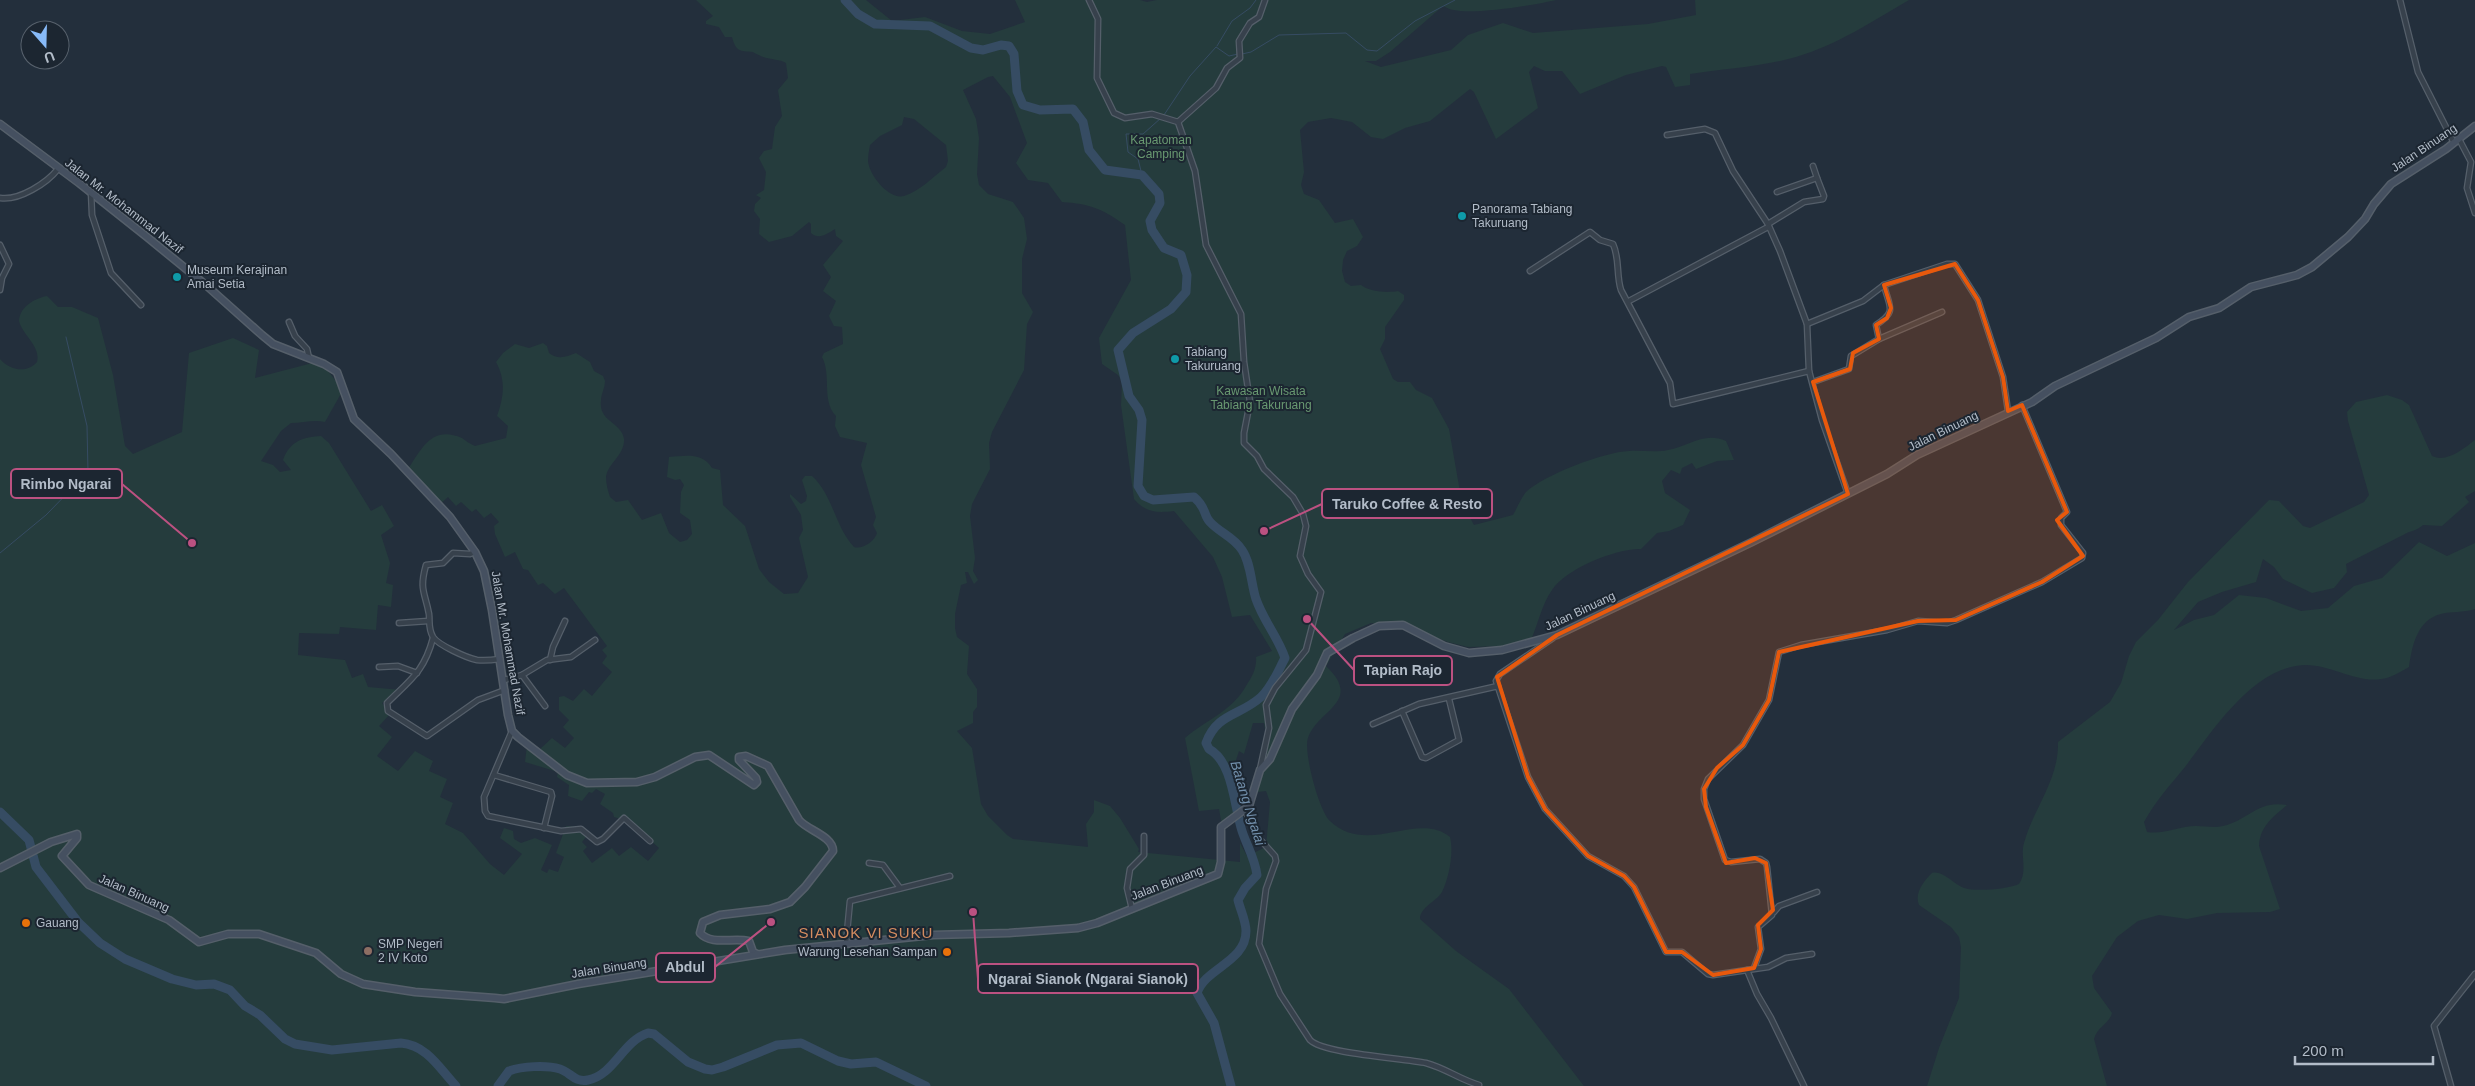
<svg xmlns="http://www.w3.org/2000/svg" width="2475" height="1086" viewBox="0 0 2475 1086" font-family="Arial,sans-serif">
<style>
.green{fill:#253c3d;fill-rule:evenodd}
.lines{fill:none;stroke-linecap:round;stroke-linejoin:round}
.stream{stroke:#364c63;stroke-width:1}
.river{stroke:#364c63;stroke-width:9}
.street-casing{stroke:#555f6a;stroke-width:7}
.secondary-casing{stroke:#555f6a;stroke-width:9}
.street{stroke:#37414c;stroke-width:4.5}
.secondary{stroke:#455060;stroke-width:6}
.marked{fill:#e8590c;fill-opacity:0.2;stroke:#e8590c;stroke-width:4;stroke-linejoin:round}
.culture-dot{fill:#0f9aa8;stroke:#1c2631;stroke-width:2}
.food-dot{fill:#e8710a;stroke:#1c2631;stroke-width:2}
.education-dot{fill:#8d6e63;stroke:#1c2631;stroke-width:2}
.labels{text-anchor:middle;stroke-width:4;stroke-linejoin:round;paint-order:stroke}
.park-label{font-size:12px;fill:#699971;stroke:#1c2631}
.street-label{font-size:12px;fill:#b2bcc8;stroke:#1c2631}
.poi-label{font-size:12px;fill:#b2bcc8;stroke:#1c2631;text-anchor:start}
.water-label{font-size:14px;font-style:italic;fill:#728fab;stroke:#1c2631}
.quarter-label{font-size:15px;letter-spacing:1px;fill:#d58c60;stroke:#1c2631}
.leader{fill:none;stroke:#bc5181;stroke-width:2}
.callout-dot{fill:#bc5181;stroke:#1c2631;stroke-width:2}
.callout{fill:#1c2631;stroke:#bc5181;stroke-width:2}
.callout-label{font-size:14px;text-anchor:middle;font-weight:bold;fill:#b2bcc8}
</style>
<rect width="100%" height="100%" fill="#232f3c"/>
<g class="green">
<path d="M696,0H866L892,21L925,17L962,31L990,34L1025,22L1015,0H1140L1147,2L1157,0H1556C1536,5 1473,15 1454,10C1450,10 1446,7 1443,6L1390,52L1376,61H1365L1381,67L1451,50L1468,35L1503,23L1533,33L1648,24L1696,15L1695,0H1909C1873,21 1837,45 1796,57C1766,66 1723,69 1690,74V85L1675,87L1666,67L1662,66L1626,75L1580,94L1562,71H1545L1534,66L1529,72L1538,108L1496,139L1474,92L1470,89L1430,121L1405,128L1383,139L1371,137L1352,122L1331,118L1308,122L1300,130L1304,172L1301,185L1304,194L1319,200L1335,223L1353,219L1363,237L1357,246L1347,251L1343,260L1342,271L1345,282L1351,286L1361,285C1370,292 1387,293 1398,291L1404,295V300L1385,327V339L1380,349L1393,379L1398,382H1410L1416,390L1432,398L1449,429L1462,503L1474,525L1513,515C1517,508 1521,498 1526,492C1544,475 1604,452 1629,451C1642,450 1655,453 1668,450C1688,447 1704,431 1726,441L1734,460L1717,461L1696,469L1692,463L1682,468L1680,474L1671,470L1662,481L1665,493L1690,510L1683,525L1669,531L1657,533L1641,549C1617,548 1565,569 1552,590C1542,604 1538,624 1531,640L1504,646L1468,647L1448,642L1400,625L1371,623L1345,634L1326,666C1364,702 1317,710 1308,738C1303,751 1319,811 1330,821C1367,857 1418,810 1450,837C1454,852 1449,878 1442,892C1436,902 1420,907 1420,919L1456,951L1509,989L1584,1086H0V359C9,370 27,374 37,362C41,346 23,336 19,321C20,307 33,299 47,296L58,307H72L98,318L113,375L125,446L133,454L182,432L189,353L233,338L259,350L255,378L320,361L343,390L325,422C314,419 303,423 291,423L281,431L261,461L273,465L280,472L291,470L283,460C290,441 303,437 321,436L329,443L371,511L382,505L394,526L381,535L390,563L386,583L393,585L391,607L378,605L376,630L340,627L339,634L299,633L298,655L345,660L352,678L363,674L368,687L401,690L382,703L390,714L379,726L392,737L377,756L398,771L415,751L433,761L429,771L447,779L440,797L453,803L445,824L463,833L490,864L504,875L522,854L500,838L504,828L513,831L514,839L521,843L535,838L552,845L541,870L547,873L549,869L558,872L564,857L556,853L566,826L582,827L586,837L582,842L587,847L583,851L592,863L612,848L619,856L631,847L648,861L659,848L650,840L648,843L624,820L614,817L613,813L600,804L605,794L596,789L592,793L589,792L582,801L568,796L569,785L557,777L558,772L525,762L527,745L539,750L552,738L565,748L574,738L563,727L569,720L559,710V697L564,696L573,701L584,689L592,696L612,672L602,663L607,656L602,650L607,646L564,588L555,594L543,583L538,585L528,570L523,569L515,552L505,557L495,534L494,526L499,522L491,513L484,518L476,509L472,512L461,502L456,506L448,497L438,506L408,469C422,448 432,425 462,438C466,441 470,444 475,446L506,438L508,426L497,416C504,397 506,380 496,362L503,353L515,344L529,348L543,343L547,346L549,353C558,360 566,357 576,353L590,362L594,371L603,376L605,381C605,388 601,394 601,400C598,422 622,422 624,439C625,455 608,463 606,477C606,484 608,491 610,497L616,502L628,500L642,520L661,513L669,533L680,542L687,540L692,534L690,520L680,513L681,492L684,485L680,479L675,480L667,477L669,457C685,456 702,452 712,468L720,470L723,505L745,526L759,569L769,582L784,594L798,593L808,577L799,538L803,530L801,515L790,497V494L801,504L806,501L807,496L802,480L805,476H812C833,495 835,527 854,547C862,550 875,541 877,533L873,525L876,517L861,465L867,443L840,437L835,426L836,416C821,400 832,376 822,357L824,353L843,344L842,327L834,326L829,316L836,301L823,291L831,277L823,265L843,241L836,236L835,229C827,234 819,240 811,233V224L809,222L792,236L769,242L759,234L760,219L754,211L755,204L761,198L756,195L764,190L766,172L759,158L764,151L772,149L775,127L782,116L778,90L788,78L786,63C778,58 767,61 753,52C740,51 736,52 732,37H725L719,27L706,24V21L713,16ZM993,76L1010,97L1027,143L1016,163L1028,180L1048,183L1062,202C1090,204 1101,208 1125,225L1131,280L1099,338L1102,364L1118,375L1122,381L1121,405L1134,499C1146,513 1157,513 1174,511L1213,557L1222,577L1232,617L1250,615L1272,651L1256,657C1257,668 1252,677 1246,686C1232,711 1206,720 1185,738L1199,811L1219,809L1222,826L1237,816L1234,793L1241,787L1236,760L1239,751L1244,754L1253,723H1264L1266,735L1250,793L1266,791L1270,802L1266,847L1247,856L1240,843V862L1138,852L1139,849L1120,818L1110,806L1094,800V812L1086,824L1088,847L1013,839L1007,835L988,816L981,804L972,748L957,731L973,723V712L977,707V689L967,674L969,646L957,637L955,628V614L961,585L967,583L965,572H968L974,584L978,580L973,571L975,558L970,516L972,504L990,469L989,443L992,432L1024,370L1027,324L1033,312L1022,293V259L1027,239L1024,218L1013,202L988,194L979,185L977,174L979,138L976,119L963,90L988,77ZM904,117L914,119L946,145L948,161L946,167C933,177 920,191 904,196C889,200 869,175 868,161C868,156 869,150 870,145L880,136L902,125Z"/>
<path d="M2387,395L2402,400L2409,405L2432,456C2447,463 2463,449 2475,440V491L2465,497L2469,502L2442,526L2423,525C2415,532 2411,530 2403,535C2384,545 2365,554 2346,564L2347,572L2334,588L2312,593L2283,579L2274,567L2263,559L2256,582L2222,592L2198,602L2174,630L2194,620L2214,615L2239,595L2266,598L2301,611L2328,608L2354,586L2382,578L2419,542L2447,556L2475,543V609C2463,613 2452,611 2441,614C2417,620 2412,646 2409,667C2400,672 2391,678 2381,679C2357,683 2331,665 2306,665C2254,666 2214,729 2185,767C2170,785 2155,802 2144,822L2147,832C2163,835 2180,826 2196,826C2205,826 2215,828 2223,826C2249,820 2257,800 2287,805C2273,817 2260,826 2259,846L2280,909L2270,912L2217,913L2187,919L2159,915L2138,921L2117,937L2092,976L2094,988L2112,1013C2110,1023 2097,1027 2094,1039L2107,1086H1927L1939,1048L1959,998L1961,947L1959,937L1951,927L1919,905C1914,893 1924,881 1932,873C1943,870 1953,884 1964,888C1975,892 2009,889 2019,884C2028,871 2020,856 2024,843C2034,807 2059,780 2058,742L2110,702L2121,683L2129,656L2136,642L2158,620L2188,582L2269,500L2279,501L2303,526L2310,528L2364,502L2369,495L2348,421L2347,412L2356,402Z"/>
</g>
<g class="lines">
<g class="stream">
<polyline points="1217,46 1232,21 1250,8 1256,0"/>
<polyline points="1242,54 1251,52 1279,35 1346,33 1367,50 1377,51 1415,21 1455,0"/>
<polyline points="1164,115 1190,76 1216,47 1229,56 1238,54"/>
<polyline points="1142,175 1138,159 1128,152 1126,134 1143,134 1161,118"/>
<polyline points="0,553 46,515 88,472 87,426 66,337"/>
</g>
<g class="river">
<path d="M845,0L858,14L875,24L930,26L971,48L983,50L1001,45L1009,46L1014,54L1017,91L1023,105L1040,110L1073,109L1083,122L1089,150L1105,170L1142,175L1159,194L1160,203L1150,221L1152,230L1164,248L1181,255L1187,275L1186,292L1171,309L1133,333L1118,350L1129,396L1139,410L1142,420L1138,486L1144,496L1153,500L1194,497C1207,508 1203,515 1210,522C1220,533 1234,537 1242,550C1251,563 1251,584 1256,599C1263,620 1278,637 1285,658C1278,671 1272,687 1261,697C1240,716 1217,713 1206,743L1209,749C1233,762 1234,806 1242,831C1247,846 1255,859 1257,875L1245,888L1238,900C1240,909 1246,921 1246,931C1246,962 1205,968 1197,993L1214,1023L1231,1086"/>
<path d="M0,812L29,840L36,867L78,922L100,943L125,959L172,979L196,985L214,984L230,990L245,1006L260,1015L285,1039L295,1044L332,1050L401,1043C427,1045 440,1069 456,1086"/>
<path d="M498,1086L509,1071C522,1066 547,1065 560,1069C570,1072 575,1083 588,1080C614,1075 623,1041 648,1033L654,1034L688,1062L705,1069L712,1070L723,1067L777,1045L801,1043L838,1061L851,1064L876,1062L926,1086"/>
</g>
<g class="street-casing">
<g id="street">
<polyline points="1089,0 1098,19 1097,78 1114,113 1125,118 1152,114 1178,122 1195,171 1206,245 1241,314 1244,362 1250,402 1244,433 1244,443 1257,456 1264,469 1293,497 1303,514 1306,526 1300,556 1308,574 1321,592 1306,650 1275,688 1266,705 1269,728 1260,769"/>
<polyline points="2400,0 2418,72 2454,143"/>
<polyline points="1178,122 1216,88 1227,68 1240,58 1239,41 1250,23 1259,17 1265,0"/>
<polyline points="1667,135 1705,129 1715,133 1733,171 1768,224 1780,251 1807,324 1809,371 1822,420 1848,494"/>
<polyline points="2459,139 2471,162 2467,188 2475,213"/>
<polyline points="91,192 92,215 111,273 141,305"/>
<polyline points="1777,192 1817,178 1813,166"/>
<path d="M0,198C19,201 47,183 58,169"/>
<polyline points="1768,224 1804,202 1823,199 1824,196 1817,178"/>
<polyline points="0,245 9,264 2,278 0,290"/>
<path d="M1530,271L1590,232L1600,240L1613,244C1620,259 1616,275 1621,290L1670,383L1673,404L1809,371"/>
<polyline points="1629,301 1768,227"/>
<polyline points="289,322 295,336 307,349 309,358"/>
<polyline points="1807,324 1863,301 1884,285 1947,264 1955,264 1978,300 2003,377 2008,411"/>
<path d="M1879,339L1876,325C1898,311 1889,307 1884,285"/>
<polyline points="1813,382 1849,369 1851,356 1879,339 1942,312"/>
<path d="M475,552L470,554L453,553L443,563L426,565C419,590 425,592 429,614C430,623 428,628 433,637C438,645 467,658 477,660C485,661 493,660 500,659"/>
<polyline points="399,623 428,621"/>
<path d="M433,638C424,672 410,680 387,703L388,711L427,736L478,700L505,690"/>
<polyline points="1553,638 1500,674 1496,681 1528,777 1545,809 1588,856 1624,876 1634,887 1666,952 1682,952 1708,974 1713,975 1768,967 1786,958 1812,954"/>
<polyline points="550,660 553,647 565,621"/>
<polyline points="379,667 398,666 417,673"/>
<polyline points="522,675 545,706"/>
<polyline points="504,680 522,675 547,660 571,657 595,640"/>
<polyline points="1402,711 1422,757 1426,758 1459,740 1449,699"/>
<polyline points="1373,724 1419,704 1498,686"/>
<polyline points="512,731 484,797 485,811 488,816 561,831 581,829 597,842 603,839 624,818 650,841"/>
<polyline points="494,775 551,792 552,796 544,828"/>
<path d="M1245,810L1258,837L1275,856L1276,861L1266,889L1259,944L1280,994L1310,1040C1324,1054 1403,1058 1426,1063C1445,1068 1461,1080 1479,1085"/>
<polyline points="869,863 883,865 900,888"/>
<polyline points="1132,909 1127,888 1130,869 1144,855 1144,836"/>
<polyline points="1774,912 1779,906 1817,892"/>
<polyline points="846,943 850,901 950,876"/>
<polyline points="1754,968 1761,949 1758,927 1772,915 1767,867 1766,863 1760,859 1731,862 1725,860 1704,799 1704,789 1708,779 1743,745 1769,700 1779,652 1801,645 1887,630 1918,621 1947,623 1956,620 2042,582 2082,558 2083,553 2061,525 2061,518 2067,512 2022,405"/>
<polyline points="1747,970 1757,994 1771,1018 1804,1086"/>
<polyline points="2451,1086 2434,1026 2475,974"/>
</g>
</g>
<g class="secondary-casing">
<g id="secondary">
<path d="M0,124L79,183L147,237L207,286L262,335L273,344L324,364L337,372L354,419L391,454L450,517L475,552L484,571L492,610L508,715L512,731L518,737L567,775L587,783L637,782L655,777L695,757L709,755L754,785L757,782L756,778L739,760V757L746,756L768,766L799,820C807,830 833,836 833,851L805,887L790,902L770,909L720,915L703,922L700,933C712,946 733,937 749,941L753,952L757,954"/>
<polyline points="0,868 51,842 77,834 77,838 62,856 89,885 169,920 199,942 228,934 259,934 316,953 341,974 363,984 415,992 495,998 504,999 578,984 785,950 933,935 1009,933 1078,928 1097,923 1218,874 1221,862 1221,827 1249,806 1260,770 1270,759 1292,709 1317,675 1327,653 1353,638 1379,626 1403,625 1444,646 1469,653 1502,650 1557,635 1752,542 1887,474 1917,455 2032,402 2055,386 2156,338 2189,317 2219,308 2251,287 2297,275 2312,267 2348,237 2365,219 2374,204 2391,184 2446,149 2475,126"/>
</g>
</g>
<use href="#street" class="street"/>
<use href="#secondary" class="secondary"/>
</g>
<path class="marked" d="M1955,264L1978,300L2003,377L2008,411L2022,405L2067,512L2057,520L2083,556L2042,582L1956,620L1918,621L1779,652L1769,700L1743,745L1717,768L1704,789L1706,807L1726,863L1755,858L1766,863L1773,910L1758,925L1761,949L1754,968L1713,975L1682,952H1666L1634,887L1624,876L1588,856L1545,809L1528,777L1497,677L1557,635L1848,494L1813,382L1850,369L1853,353L1879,339L1876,325L1887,318L1891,308L1884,285Z"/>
<g class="culture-dot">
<circle cx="1462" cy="216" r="5"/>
<circle cx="177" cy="277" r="5"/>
<circle cx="1175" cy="359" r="5"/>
</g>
<g class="food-dot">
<circle cx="26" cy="923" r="5"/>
<circle cx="947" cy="952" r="5"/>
</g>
<circle class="education-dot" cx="368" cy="951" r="5"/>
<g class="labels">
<g class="park-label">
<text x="1161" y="144">Kapatoman<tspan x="1161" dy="14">Camping</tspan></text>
<text x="1261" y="395">Kawasan Wisata<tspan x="1261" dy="14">Tabiang Takuruang</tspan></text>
</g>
<g class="street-label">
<text transform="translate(2424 148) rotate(-34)" y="4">Jalan Binuang</text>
<text transform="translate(124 206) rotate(38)" y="4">Jalan Mr. Mohammad Nazif</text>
<text transform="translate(1943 431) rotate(-26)" y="4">Jalan Binuang</text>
<text transform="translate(1580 611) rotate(-25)" y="4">Jalan Binuang</text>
<text transform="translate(508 643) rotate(80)" y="4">Jalan Mr. Mohammad Nazif</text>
<text transform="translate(1167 883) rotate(-21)" y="4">Jalan Binuang</text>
<text transform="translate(134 893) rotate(24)" y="4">Jalan Binuang</text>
<text transform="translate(609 968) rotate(-9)" y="4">Jalan Binuang</text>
</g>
<g class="poi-label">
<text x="1472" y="213">Panorama Tabiang<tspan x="1472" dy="14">Takuruang</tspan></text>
<text x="187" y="274">Museum Kerajinan<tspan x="187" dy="14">Amai Setia</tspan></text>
<text x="1185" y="356">Tabiang<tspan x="1185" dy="14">Takuruang</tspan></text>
<text x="36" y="927">Gauang</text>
<text x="378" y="948">SMP Negeri<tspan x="378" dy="14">2 IV Koto</tspan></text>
<text x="937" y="956" text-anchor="end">Warung Lesehan Sampan</text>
</g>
<g class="water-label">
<text transform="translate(1248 803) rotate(73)" y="5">Batang Ngalai</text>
</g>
<g class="quarter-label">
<text x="866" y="938">SIANOK VI SUKU</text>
</g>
</g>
<path class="leader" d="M192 543L122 484M1264 531L1322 504M1307 619L1354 670M771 922L715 967M973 912L978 979"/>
<g class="callout-dot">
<circle cx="192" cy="543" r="5"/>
<circle cx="1264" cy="531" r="5"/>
<circle cx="1307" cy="619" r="5"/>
<circle cx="771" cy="922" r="5"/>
<circle cx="973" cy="912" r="5"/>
</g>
<g class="callout">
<rect x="11" y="469" width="111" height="29" rx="5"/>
<rect x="1322" y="489" width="170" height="29" rx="5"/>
<rect x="1354" y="656" width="98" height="29" rx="5"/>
<rect x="656" y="953" width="59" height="29" rx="5"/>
<rect x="978" y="964" width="220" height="29" rx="5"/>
</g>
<g class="callout-label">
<text x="66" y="489">Rimbo Ngarai</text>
<text x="1407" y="509">Taruko Coffee &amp; Resto</text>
<text x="1403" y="675">Tapian Rajo</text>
<text x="685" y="972">Abdul</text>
<text x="1088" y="984">Ngarai Sianok (Ngarai Sianok)</text>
</g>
<g transform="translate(45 45) rotate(160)"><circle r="24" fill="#1c2631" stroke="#58626d"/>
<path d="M0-4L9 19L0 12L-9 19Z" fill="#87baf8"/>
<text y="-8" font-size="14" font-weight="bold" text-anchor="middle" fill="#b2bcc8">U</text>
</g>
<path d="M2295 1056v8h138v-8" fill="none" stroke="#b2bcc8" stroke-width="2.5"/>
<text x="2302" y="1056" font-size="15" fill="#b2bcc8" stroke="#1c2631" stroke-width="4" paint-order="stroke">200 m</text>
</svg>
